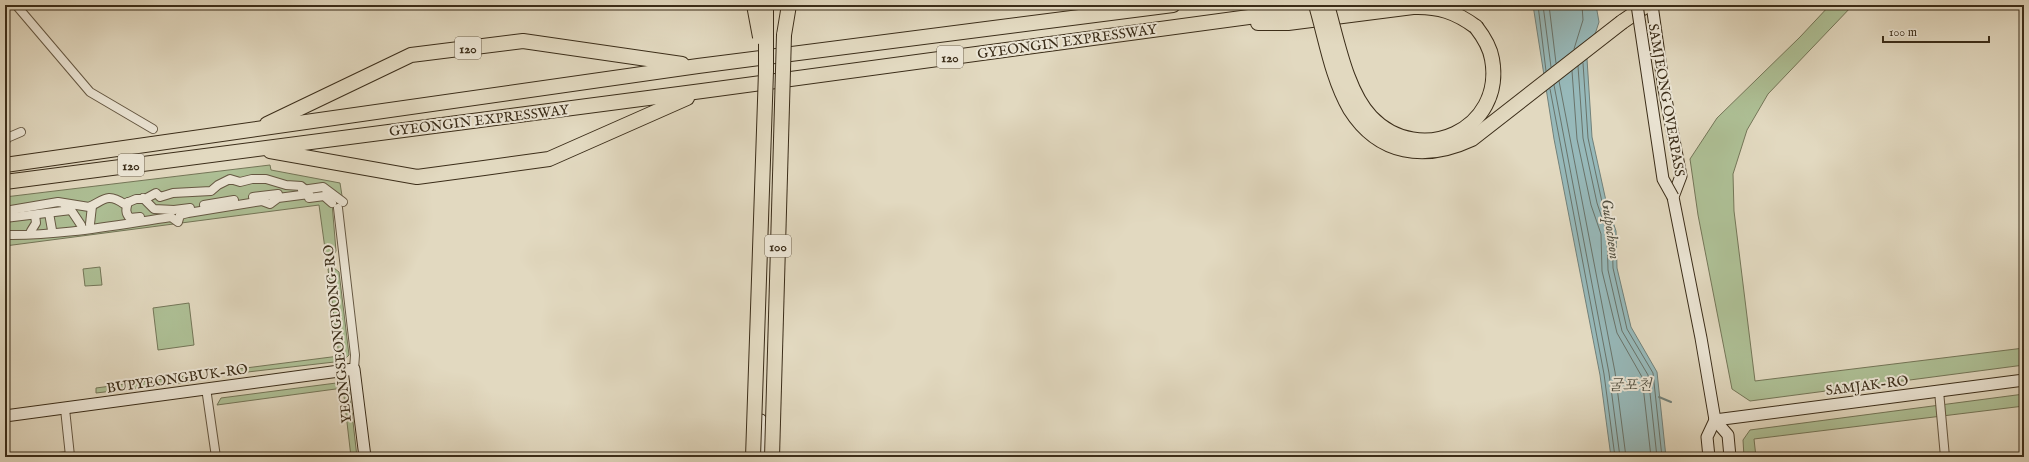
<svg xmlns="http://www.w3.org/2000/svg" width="2029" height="462" viewBox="0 0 2029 462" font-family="'IM FELL English','Noto Serif KR',serif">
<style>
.green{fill:#aec096;stroke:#747658}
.water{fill:#97b9ba;stroke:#72817a}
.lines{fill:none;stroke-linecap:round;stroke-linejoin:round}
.shore{stroke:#69736a;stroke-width:1}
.stream{stroke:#72817a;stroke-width:2}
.street-casing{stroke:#655843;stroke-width:10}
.secondary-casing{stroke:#3b2d19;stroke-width:13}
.highway-casing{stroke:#3b2d19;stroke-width:16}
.street{stroke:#ece6d6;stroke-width:8}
.secondary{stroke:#ece6d6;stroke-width:11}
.highway{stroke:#e2d9c0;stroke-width:14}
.secondary-bridge-casing{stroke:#3b2d19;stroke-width:13;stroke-linecap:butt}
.highway-bridge-casing{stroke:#3b2d19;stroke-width:16;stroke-linecap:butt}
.secondary-bridge{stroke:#ece6d6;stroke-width:11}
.highway-bridge{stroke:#e2d9c0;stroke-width:14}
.labels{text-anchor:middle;stroke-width:4;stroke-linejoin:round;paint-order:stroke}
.shield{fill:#ece6d6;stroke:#706452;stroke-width:1}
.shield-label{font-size:13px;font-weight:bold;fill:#3b2d19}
.street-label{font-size:14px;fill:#3b2d19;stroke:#ece6d6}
.water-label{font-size:15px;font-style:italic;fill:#525041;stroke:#ece6d6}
</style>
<rect width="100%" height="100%" fill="#e2d9c0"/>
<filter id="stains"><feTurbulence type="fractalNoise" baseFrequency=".005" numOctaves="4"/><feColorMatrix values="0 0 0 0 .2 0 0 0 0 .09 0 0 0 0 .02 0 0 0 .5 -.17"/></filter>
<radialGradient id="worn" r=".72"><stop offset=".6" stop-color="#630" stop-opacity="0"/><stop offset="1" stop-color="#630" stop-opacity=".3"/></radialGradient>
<g class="green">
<polygon points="1830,5 1853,5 1768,94 1747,130 1733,174 1734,211 1755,381 2024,348 2024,365 1750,401 1732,389 1698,215 1690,159 1717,118 1800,37"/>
<polygon points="270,165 271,170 340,183 343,202 332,203 336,251 333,256 326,256 319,205 5,246 5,197"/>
<polygon points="100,267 102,285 85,286 83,269"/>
<polygon points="334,268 339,272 349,355 343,361 239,373 238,369 339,356 328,269"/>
<polygon points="189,303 194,345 158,350 153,308"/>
<polygon points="194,375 194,378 189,382 96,393 96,388"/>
<polygon points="344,382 349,387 357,457 351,457 343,388 217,405 221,398"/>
<polygon points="2024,394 2024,406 1754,439 1756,457 1744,457 1743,440 1750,430"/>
</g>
<polygon class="water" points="1533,5 1596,5 1599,22 1587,59 1592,137 1606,201 1616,231 1617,268 1631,327 1657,372 1666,457 1611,457 1600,375 1554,139"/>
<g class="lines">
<g class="shore">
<polyline points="1538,5 1546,71"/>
<polyline points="1543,5 1551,67"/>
<polyline points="1549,5 1556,63"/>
<polyline points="1574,49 1583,20 1582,5"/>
<polyline points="1583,63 1588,138 1602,202 1612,232 1613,268 1627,329 1653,373 1662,457"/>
<polyline points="1578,66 1583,138 1597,203 1607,233 1608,270 1622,331 1648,375 1657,457"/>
<polyline points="1572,71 1577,139 1591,205 1601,234 1602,271 1617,333 1642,377 1651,457"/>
<polyline points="1559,81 1615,372 1626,457"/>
<polyline points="1554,85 1609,373 1620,457"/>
<polyline points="1550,89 1604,374 1615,457"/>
</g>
<polyline class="stream" points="1659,397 1671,402"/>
<g class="street-casing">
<g id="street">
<polyline points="16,5 90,92 153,129"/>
<polyline points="5,142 7,138 21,132"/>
<polyline points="302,190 323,187 343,202"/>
<polyline points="253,197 278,194"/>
<polyline points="143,198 154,209 174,210 190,208"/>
<path d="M128,202C126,209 125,213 130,218L140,217"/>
<polyline points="204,205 234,200"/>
<polyline points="338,208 355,355 354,369"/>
<polyline points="71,210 81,225"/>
<path d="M5,211L58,202L89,207C103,201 107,192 124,204L136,199H145L156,193L160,197L173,193L211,191L218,185L230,179L240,182L252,179H266L286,185L301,186L306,190"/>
<polyline points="49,213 52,230"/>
<polyline points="5,218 71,210 69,206 65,206"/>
<polyline points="90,224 92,206"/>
<polyline points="31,231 36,223 35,215"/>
<path d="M5,235C61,236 116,225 171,217L178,222L180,215L188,213L262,201L270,204L278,198L309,194V198L324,196L332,203"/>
<polyline points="206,388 216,457"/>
<polyline points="1939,391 1945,457"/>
<polyline points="59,457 70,456 65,409"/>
</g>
</g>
<g class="secondary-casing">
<g id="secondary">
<polyline points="1652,5 1664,89 1681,176 1673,197 1701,338 1715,420 1728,435 1730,457"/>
<polyline points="5,416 354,369 365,457"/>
<polyline points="1715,420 2024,380"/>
<polyline points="760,457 761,420"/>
<polyline points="1709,457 1707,437 1715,420"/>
</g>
</g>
<g class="highway-casing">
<g id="highway">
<polyline points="1622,22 1647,5"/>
<path d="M1258,23H1288L1413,7C1438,6 1456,12 1476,27"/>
<polyline points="784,35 789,5"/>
<polyline points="267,124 411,55 523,41 682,64"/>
<polyline points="270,151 417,177 484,168 549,159 687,98"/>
<polyline points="5,165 698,66 1173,5"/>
<polyline points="5,182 702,91 1338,5"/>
</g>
</g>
<use href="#street" class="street"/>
<use href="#secondary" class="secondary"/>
<use href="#highway" class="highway"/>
<g class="secondary-bridge-casing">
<polyline id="secondary-bridge" points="1637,5 1663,179 1673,197"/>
</g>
<g class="highway-bridge-casing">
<g id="highway-bridge">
<polyline points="754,5 760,37"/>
<path d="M1316,5C1326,39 1332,78 1350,109C1379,155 1425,161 1472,139L1622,22"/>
<path d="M1327,5C1337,39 1346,91 1371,117C1420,168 1505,130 1492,59C1490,47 1483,36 1476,27"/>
<polyline points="753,457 766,71 766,5"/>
<polyline points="772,457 784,35"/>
</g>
</g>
<use href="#secondary-bridge" class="secondary-bridge"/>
<use href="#highway-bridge" class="highway-bridge"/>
</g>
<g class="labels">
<g class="shield">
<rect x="455" y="37" width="26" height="22" rx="3"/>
<rect x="937" y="46" width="26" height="22" rx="3"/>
<rect x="118" y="154" width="26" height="22" rx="3"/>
<rect x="765" y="235" width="26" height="22" rx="3"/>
</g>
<g class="shield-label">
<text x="468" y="53">120</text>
<text x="950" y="62">120</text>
<text x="131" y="170">120</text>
<text x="778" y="251">100</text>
</g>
<g class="street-label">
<text transform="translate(1067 41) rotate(-8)" y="5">GYEONGIN EXPRESSWAY</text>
<text transform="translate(1667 100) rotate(80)" y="5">SAMJEONG OVERPASS</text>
<text transform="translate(479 120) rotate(-7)" y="5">GYEONGIN EXPRESSWAY</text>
<text transform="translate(337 334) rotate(-96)" y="5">YEONGSEONGDONG-RO</text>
<text transform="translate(177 378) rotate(-8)" y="5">BUPYEONGBUK-RO</text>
<text transform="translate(1867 385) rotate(-7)" y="5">SAMJAK-RO</text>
</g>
<g class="water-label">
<text transform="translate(1611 229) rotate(82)" y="5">Gulpocheon</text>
<text x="1630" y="390">굴포천</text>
</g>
</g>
<rect width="2029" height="462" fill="none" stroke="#e2d9c0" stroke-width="20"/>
<rect x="6" y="6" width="2017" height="450" fill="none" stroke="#3b2d19" stroke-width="2"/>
<rect x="10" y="10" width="2009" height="442" fill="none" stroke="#3b2d19"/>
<path d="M1883 36v6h106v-6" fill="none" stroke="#3b2d19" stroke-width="2"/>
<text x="1889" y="36" font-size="12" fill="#3b2d19" stroke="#ece6d6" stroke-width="3" paint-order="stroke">100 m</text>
<rect width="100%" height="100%" filter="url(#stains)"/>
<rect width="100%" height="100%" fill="url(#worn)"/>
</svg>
